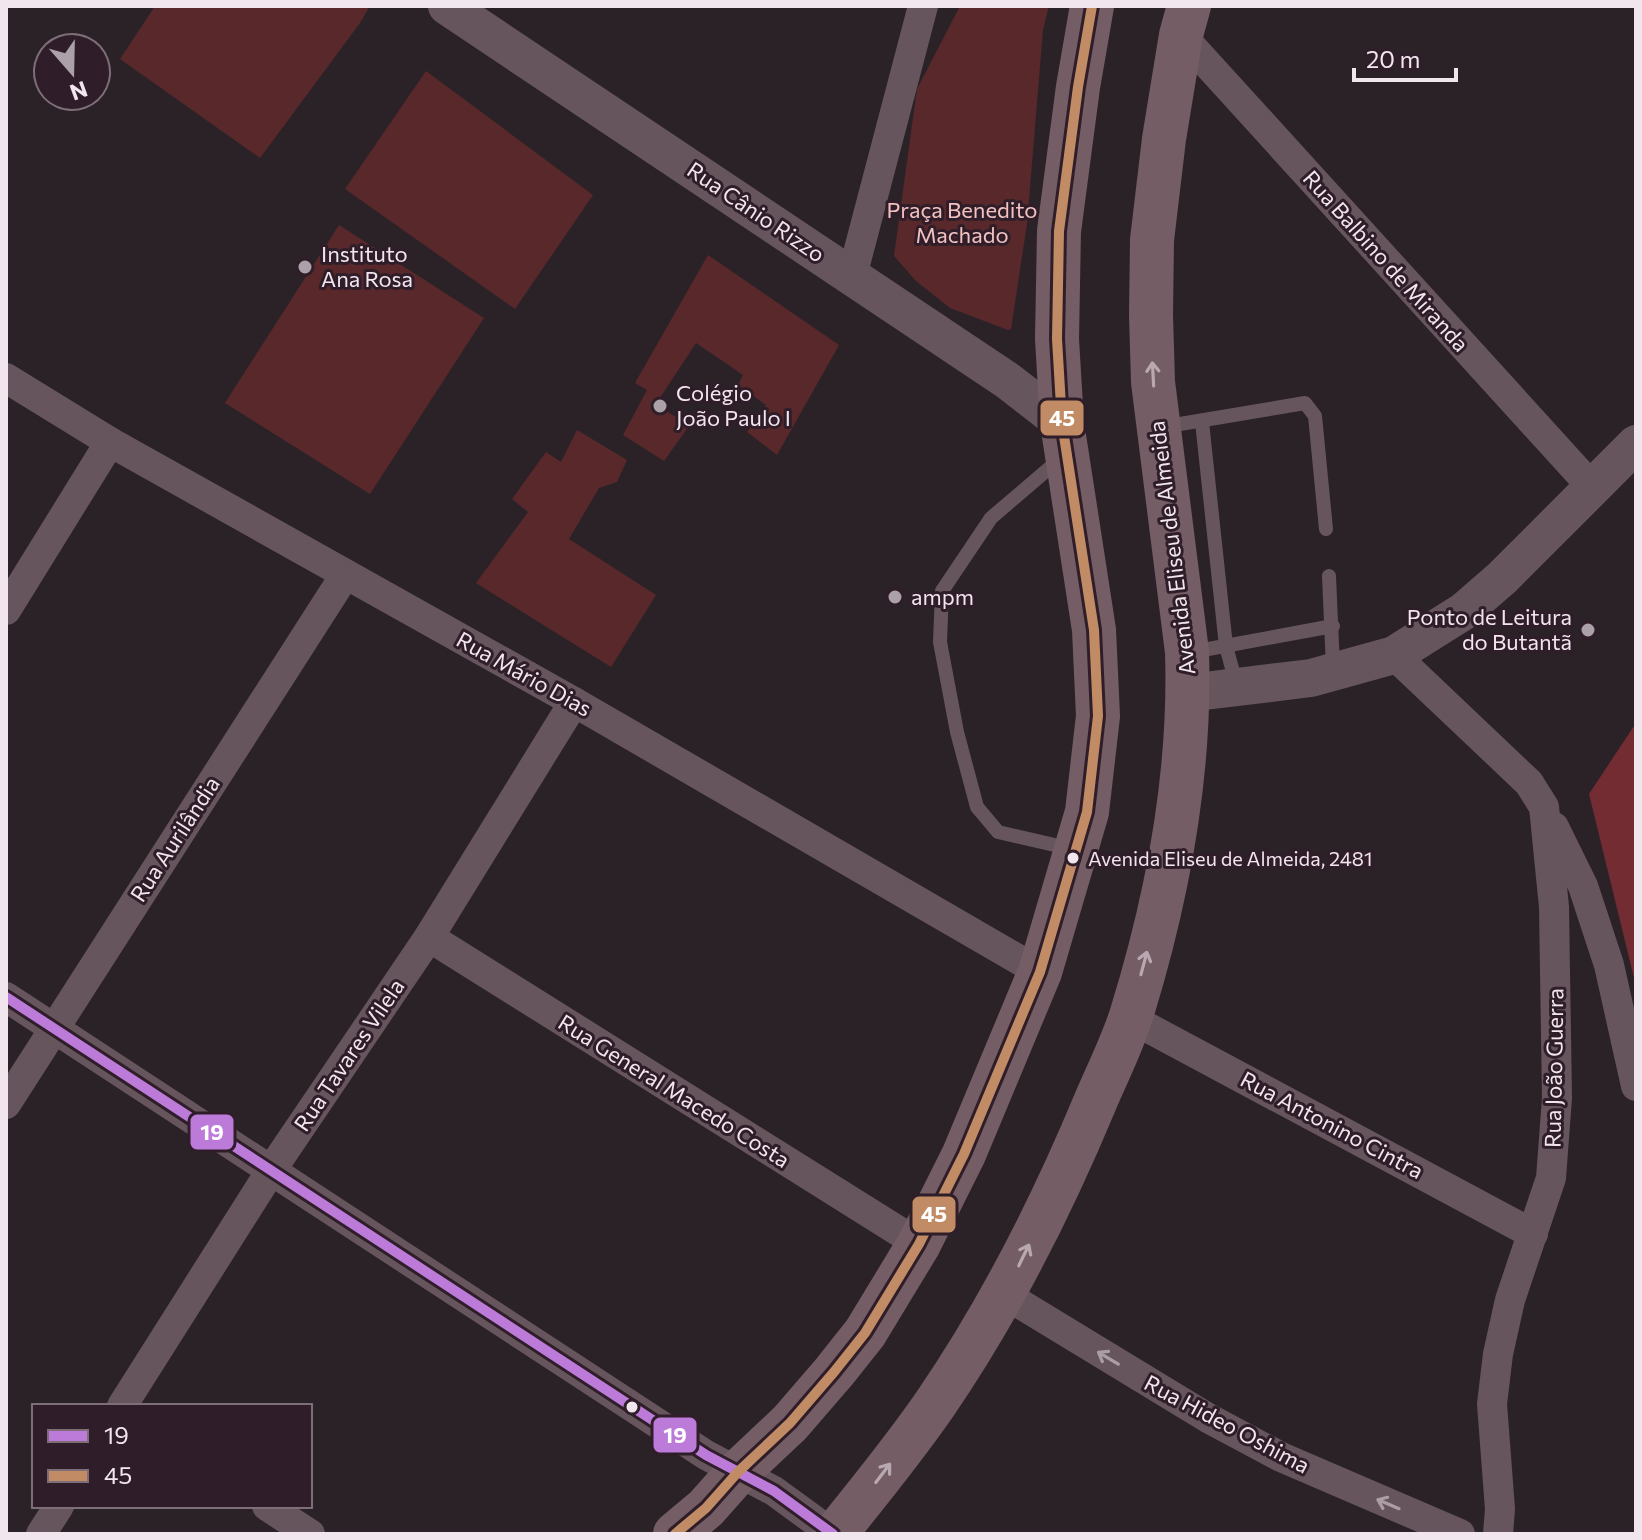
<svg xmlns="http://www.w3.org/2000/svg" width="1642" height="1540" viewBox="0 0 1642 1540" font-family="Commissioner,sans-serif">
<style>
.green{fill:#59282b}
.forest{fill:#732c32}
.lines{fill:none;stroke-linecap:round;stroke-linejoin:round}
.service{stroke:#66555c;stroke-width:14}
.minor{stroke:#66555c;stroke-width:30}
.tertiary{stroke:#66555c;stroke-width:38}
.primary{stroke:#745d65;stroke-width:44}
.bus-1-casing{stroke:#2f1e29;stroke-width:16}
.bus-2-casing{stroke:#2f1e29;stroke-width:16}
.bus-1{stroke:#bd7bd9;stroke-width:10}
.bus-2{stroke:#c18c65;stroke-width:10}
.oneway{stroke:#b9a8b0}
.oneway2{stroke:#ac9ea5}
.poi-dot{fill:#aca1a9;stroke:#2f1e29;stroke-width:3}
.bus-dot{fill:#f2e6ee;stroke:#2f1e29;stroke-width:3}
.labels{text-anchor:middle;stroke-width:6;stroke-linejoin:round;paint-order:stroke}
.bus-label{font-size:20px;fill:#f2e6ee;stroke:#2f1e29;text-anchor:start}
.park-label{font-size:22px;fill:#f2c1c0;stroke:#2f1e29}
.street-label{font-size:22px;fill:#f2e6ee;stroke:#2f1e29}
.poi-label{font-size:22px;fill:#f2e6ee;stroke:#2f1e29;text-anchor:start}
.line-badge{stroke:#2f1e29;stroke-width:3}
.badge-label{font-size:22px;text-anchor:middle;font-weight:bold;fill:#fff}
</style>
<rect width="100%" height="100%" fill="#2b2228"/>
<g class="green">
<polygon points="155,6 370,6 360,23 260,158 120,59"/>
<polygon points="960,6 1049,6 1043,30 1027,224 1011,329 1008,330 950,308 916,281 894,256 917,89"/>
<polygon points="426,71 593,195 515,309 345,189"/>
<polygon points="339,225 484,318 370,494 225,403"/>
<polygon points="708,255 839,345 777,455 747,432 766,405 738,385 743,375 696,343 656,404 689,426 664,461 623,435 647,390 635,383"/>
<polygon points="577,430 627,460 617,482 599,488 569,539 656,595 611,667 476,583 528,512 512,499 546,452 561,462"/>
</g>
<polygon class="forest" points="1636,723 1636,986 1589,794"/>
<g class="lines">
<g class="service">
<polyline points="1202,422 1226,646 1237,687"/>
<polyline points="1162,427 1305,403 1315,416 1326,529"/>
<polyline points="1060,459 991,518 942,591 940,642 957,732 977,807 998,832 1072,849"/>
<polyline points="1329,576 1333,668"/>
<polyline points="1192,652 1333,626"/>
</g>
<g class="minor">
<polyline points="1181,35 1592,487"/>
<polyline points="852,276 923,6"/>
<polyline points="6,378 110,442 574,702 1040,972"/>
<polyline points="6,610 110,442"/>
<polyline points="1394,655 1529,783 1544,807 1554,907 1557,1098 1551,1178 1510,1300 1498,1354 1492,1404 1500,1509 1498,1534"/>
<polyline points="1554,827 1583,886 1609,965 1636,1086"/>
<polyline points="429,937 919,1244"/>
<polyline points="6,997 706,1455 774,1491 833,1534"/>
<polyline points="1130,1018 1533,1234"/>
<polyline points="6,1104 345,575"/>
<polyline points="1004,1294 1208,1418 1281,1457 1460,1534"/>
<polyline points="122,1406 272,1169 429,937 574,702"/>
<polyline points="267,1506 310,1534"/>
<polyline points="41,1534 59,1506"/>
</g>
<g class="tertiary">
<polyline points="447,6 1008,381 1062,423"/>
<polyline points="1188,693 1311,678 1394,655 1464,611 1502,578 1636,444"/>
</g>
<g class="primary">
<polyline points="675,1534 706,1508 738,1472 790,1423 834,1372 865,1333 919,1244 964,1154 1040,972 1087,812 1098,716 1094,630 1062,423 1057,339 1059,231 1078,87 1092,6"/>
<path d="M835,1534C869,1492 904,1449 935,1404C1000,1309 1052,1206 1096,1100C1108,1072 1122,1044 1131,1016C1167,900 1191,774 1187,652L1153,382L1151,315L1152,240L1164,139L1181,35L1189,6"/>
</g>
<g class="bus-1-casing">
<polyline id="bus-1" points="6,997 706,1455 774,1491 833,1534"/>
</g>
<g class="bus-2-casing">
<polyline id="bus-2" points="675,1534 706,1508 738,1472 790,1423 834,1372 865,1333 919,1244 964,1154 1040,972 1087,812 1098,716 1094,630 1062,423 1057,339 1059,231 1078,87 1092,6"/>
</g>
<use href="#bus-1" class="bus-1"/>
<use href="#bus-2" class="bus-2"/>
</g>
<defs><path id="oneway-shaft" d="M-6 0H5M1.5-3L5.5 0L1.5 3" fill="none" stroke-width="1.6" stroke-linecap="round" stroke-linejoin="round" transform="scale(2)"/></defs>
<g class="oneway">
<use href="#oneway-shaft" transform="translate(1153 374) rotate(-93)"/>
<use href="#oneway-shaft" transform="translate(1144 963) rotate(-75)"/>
<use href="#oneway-shaft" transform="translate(1024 1255) rotate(-64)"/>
<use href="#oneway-shaft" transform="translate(883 1473) rotate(-53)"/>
</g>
<g class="oneway2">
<use href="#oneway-shaft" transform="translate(1108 1358) rotate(-149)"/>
<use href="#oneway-shaft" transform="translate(1388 1504) rotate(-157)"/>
</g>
<g class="poi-dot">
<circle cx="305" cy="267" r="8"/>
<circle cx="660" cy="406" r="8"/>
<circle cx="895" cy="597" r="8"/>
<circle cx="1588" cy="630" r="8"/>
</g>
<g class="bus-dot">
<circle cx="1073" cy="858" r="7"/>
<circle cx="632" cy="1407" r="7"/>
</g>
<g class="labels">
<g class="bus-label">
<text x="1088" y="866">Avenida Eliseu de Almeida, 2481</text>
</g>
<g class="park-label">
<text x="962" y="218">Praça Benedito<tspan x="962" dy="25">Machado</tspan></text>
</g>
<g class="street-label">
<text transform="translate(756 212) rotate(34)" y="8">Rua Cânio Rizzo</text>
<text transform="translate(1386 261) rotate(48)" y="8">Rua Balbino de Miranda</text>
<text transform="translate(1172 548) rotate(-97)" y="8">Avenida Eliseu de Almeida</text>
<text transform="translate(524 674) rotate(29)" y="8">Rua Mário Dias</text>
<text transform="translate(175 839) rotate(-57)" y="8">Rua Aurilândia</text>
<text transform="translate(349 1055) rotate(-56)" y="8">Rua Tavares Vilela</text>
<text transform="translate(1554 1068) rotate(-89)" y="8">Rua João Guerra</text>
<text transform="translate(674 1091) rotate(32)" y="8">Rua General Macedo Costa</text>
<text transform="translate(1332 1125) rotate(28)" y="8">Rua Antonino Cintra</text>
<text transform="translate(1227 1424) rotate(28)" y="8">Rua Hideo Oshima</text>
</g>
<g class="poi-label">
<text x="321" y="262">Instituto<tspan x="321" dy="25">Ana Rosa</tspan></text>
<text x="676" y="401">Colégio<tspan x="676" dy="25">João Paulo I</tspan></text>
<text x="911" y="605">ampm</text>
<text x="1572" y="625" text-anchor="end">Ponto de Leitura<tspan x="1572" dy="25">do Butantã</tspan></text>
</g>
</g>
<g class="line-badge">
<rect x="1039" y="399" width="46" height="38" rx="8" fill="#c18c65"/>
<rect x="189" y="1113" width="46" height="38" rx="8" fill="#bd7bd9"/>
<rect x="911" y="1195" width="46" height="39" rx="8" fill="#c18c65"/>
<rect x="652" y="1416" width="46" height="38" rx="8" fill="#bd7bd9"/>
</g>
<g class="badge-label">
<text x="1062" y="426">45</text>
<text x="212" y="1140">19</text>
<text x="934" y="1222">45</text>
<text x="675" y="1443">19</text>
</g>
<rect width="1642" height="1540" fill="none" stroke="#f2e6ee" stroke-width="16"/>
<rect x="32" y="1404" width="280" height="104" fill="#2f1e29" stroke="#7d6e78" stroke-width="2"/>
<rect x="48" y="1430" width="40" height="12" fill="#bd7bd9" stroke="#7d6e78" stroke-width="2"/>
<text x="104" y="1444" font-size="24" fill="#f2e6ee">19</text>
<rect x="48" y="1470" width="40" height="12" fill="#c18c65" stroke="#7d6e78" stroke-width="2"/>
<text x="104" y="1484" font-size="24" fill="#f2e6ee">45</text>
<g transform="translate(72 72) rotate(160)"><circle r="38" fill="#2f1e29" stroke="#7d6e78" stroke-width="2"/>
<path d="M0-6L14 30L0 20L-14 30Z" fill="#aca1a9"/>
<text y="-12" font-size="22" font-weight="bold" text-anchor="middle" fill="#f2e6ee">N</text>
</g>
<path d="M1354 68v12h102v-12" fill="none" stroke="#f2e6ee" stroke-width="4"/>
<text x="1366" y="68" font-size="24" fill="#f2e6ee" stroke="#2f1e29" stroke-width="6" paint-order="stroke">20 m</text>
</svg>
